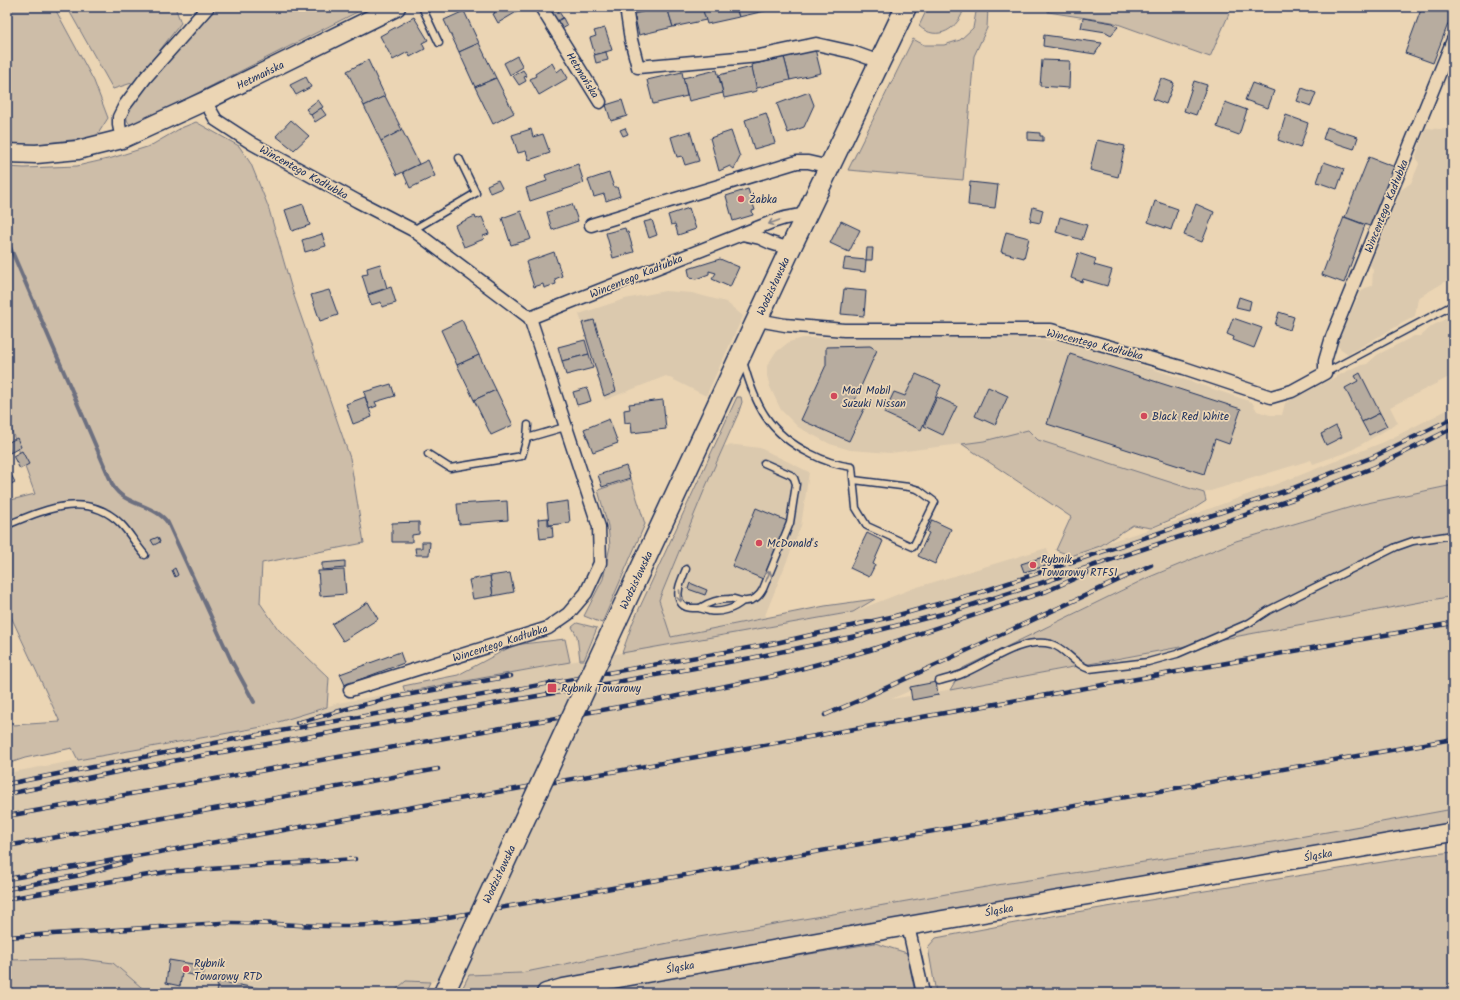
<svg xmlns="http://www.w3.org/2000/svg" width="1460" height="1000" viewBox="0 0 1460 1000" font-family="Kalam,sans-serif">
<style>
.built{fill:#dbc9ae}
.green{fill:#cdbda8;stroke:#747683}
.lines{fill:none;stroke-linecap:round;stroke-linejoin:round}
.stream{stroke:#6d7080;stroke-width:4}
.building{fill:#b7ac9f;stroke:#1b2f5e}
.lane-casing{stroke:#1b2f5e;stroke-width:9}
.street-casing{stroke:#1b2f5e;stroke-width:15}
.secondary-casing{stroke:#1b2f5e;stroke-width:21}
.primary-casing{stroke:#1b2f5e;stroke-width:23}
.lane{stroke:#ebd5b4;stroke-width:6}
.street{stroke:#ebd5b4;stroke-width:12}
.secondary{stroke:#ebd5b4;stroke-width:18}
.primary{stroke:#ebd5b4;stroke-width:20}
.rail-casing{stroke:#1b2f5e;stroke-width:4.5}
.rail{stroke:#ebd5b4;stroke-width:3;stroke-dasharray:9;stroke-linecap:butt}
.primary-bridge-casing{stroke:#1b2f5e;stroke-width:23;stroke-linecap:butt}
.primary-bridge{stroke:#ebd5b4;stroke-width:20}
.oneway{stroke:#838289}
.poi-dot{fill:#d1495b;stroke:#ebd5b4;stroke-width:1.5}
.labels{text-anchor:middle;stroke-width:3.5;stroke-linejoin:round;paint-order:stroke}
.street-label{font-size:11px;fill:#1b2f5e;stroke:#ebd5b4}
.poi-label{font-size:11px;fill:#1b2f5e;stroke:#ebd5b4;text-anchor:start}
</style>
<rect width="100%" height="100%" fill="#ebd5b4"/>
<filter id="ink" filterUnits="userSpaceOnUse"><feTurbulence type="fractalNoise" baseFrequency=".025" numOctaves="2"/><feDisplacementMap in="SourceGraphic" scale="8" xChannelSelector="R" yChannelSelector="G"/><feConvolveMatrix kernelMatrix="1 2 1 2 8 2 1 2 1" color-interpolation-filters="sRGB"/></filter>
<g filter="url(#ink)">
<g class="built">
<polygon points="1426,128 1453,130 1453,277 1418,298 1415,316 1348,354 1337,346 1338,339 1360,293 1365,288 1372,286 1373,270 1370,265 1401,190 1411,183 1419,164 1416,156"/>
<polygon points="665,291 692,293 726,302 743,316 706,396 666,376 605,400 579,314 625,299"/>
<polygon points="1453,315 1453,375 1390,407 1398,423 1350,451 1313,464 1311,460 1204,493 1192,491 1038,440 1033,437 1028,430 984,441 890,453 850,450 830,444 798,427 781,410 770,387 767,376 767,366 775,353 789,342 803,338 1023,337 1031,339 1072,342 1252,402 1257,411 1270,415 1282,415 1285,403 1357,366 1367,364 1377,355 1414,336 1421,336 1432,326"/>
<polygon points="1453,407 1453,485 1358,505 1236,541 1147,578 963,668 891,699 985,684 1453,596 1453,809 1272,842 1003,884 833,914 693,938 521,973 469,975 430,982 406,981 392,993 148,993 113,963 82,959 7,960 7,773 262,727 338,703 853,612 914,588 1047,548 1051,560 1179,520 1298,476 1384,442"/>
<polygon points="736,445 760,448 809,472 801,526 764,618 671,637 659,600 706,486 724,446"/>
</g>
<g class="green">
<polygon points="7,7 54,7 94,81 108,118 96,137 22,146 7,142"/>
<polygon points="67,7 175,7 181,23 135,82 113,89"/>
<path d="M215,7H367L154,115L131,125C123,119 128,111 132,104L206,16Z"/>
<path d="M928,7H964C960,28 937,43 919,26Z"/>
<polygon points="977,7 988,7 987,28 974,56 963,180 848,170 913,39 924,45 944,45 960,40 973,28"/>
<polygon points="1048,7 1232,7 1210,57 1112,22 1048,12"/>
<polygon points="196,122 239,146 251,164 268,206 292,290 350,458 364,543 262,563 260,603 278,629 329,678 327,707 262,727 78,760 72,748 25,758 7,764 7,716 13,725 60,722 7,608 7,501 35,494 7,418 7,167 24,168 77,166 112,158 150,146 181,128"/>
<polygon points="737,397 741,397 742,402 738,414 706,486 659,600 671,637 825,606 875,599 853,612 622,653 633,622"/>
<polygon points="1028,430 1038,440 1204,493 1206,501 1187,513 1151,528 1133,525 1100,546 1071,556 1056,550 1071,517 962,444 984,441"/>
<polygon points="631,479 645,524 602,623 584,616 603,579 610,546 608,526 598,490"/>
<polygon points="1453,485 1453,596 950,690 963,668 1147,578 1236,541 1358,505"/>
<polygon points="577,623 597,628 584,660 580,660 577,636 572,627"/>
<polygon points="565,639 570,662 405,692 403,686 458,675 514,645"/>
<polygon points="1453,809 1453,826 538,990 533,993 460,993 469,975 521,973 693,938 833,914 1003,884 1272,842"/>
<polygon points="1453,852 1453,993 936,993 928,947 936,938 1052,916 1425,855"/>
<polygon points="875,943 907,953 915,993 579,993"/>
<polygon points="82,959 113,963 148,993 7,993 7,960"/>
<polygon points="406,981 430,982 425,993 392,993"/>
</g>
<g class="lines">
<path class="stream" d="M7,240L113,486C125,506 155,504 168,523L231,660L254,702"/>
</g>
<g class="building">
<polygon points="492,7 518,7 520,10 498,23 493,14 495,13"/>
<polygon points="549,7 556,7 563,18 557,21"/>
<polygon points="661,7 667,7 673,27 639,35 634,14"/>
<polygon points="667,7 702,7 706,20 673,27"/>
<polygon points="702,7 736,7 739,17 707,24"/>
<polygon points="736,7 773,7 773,9 739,17"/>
<polygon points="1422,7 1453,7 1453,11 1433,63 1405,53"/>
<polygon points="464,11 479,43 459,52 444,20"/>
<polygon points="414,17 428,40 422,43 425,49 410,57 408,52 393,60 380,36"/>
<polygon points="563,18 567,26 562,29 557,21"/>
<polygon points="1083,18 1113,23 1118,27 1111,35 1106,32 1081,28"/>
<polygon points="605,28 612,50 595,55 590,38 596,36 594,31"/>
<polygon points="1044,35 1102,43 1095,54 1043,46"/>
<polygon points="479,43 496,78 475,87 459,52"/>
<polygon points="815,49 821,73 790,80 784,57"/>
<polygon points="606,52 608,60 596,63 594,55"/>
<polygon points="517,56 523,67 510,75 504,63"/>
<polygon points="784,57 790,80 757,88 751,65"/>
<polygon points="368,60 385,96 364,106 347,71"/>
<polygon points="1042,60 1070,61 1069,88 1040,86"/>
<polygon points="552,63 557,72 562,68 568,78 539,95 530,79 536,76 535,74"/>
<polygon points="752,67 757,91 724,98 719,75"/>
<polygon points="523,70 527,76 524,77 526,81 519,85 513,76"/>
<polygon points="717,70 723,93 689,101 683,78"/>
<polygon points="682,72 687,96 653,104 647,80"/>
<polygon points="306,77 311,87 296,95 290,85"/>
<polygon points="496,78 514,113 493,124 475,87"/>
<polygon points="1161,78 1174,83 1166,104 1153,99"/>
<polygon points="1194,81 1207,85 1196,115 1184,111"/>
<polygon points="1252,83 1274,91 1268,108 1245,100"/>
<polygon points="1302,88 1316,93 1311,106 1297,101"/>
<polygon points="809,92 814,105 804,127 788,133 777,104"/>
<polygon points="385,96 402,130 381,141 364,106"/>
<polygon points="318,100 323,107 311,115 306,109"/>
<polygon points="622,100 627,116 611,121 606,105"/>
<polygon points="1225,102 1247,110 1239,135 1217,127"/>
<polygon points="321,108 326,115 315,122 311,115"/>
<polygon points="766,113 775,143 754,149 745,120"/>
<polygon points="1286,115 1308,123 1300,148 1278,140"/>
<polygon points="291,120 309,136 294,150 276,136"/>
<polygon points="1327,127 1358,137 1354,149 1323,139"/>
<polygon points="625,128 628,134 623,136 620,130"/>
<polygon points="531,129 533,137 543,134 550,153 529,160 526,151 518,153 512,135"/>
<polygon points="402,130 419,164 397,175 381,141"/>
<polygon points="690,131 699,161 685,165 682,156 677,157 671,137"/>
<polygon points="731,131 740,157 734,169 730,166 719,171 710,138"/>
<polygon points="1028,132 1040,133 1040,136 1043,136 1043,141 1028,140"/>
<polygon points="1097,140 1125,146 1118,177 1090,170"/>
<polygon points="1369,157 1395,167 1372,227 1345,217"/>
<polygon points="428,160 435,176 410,188 403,172"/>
<polygon points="1324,162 1344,169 1337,189 1317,182"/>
<polygon points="578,164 584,183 530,201 526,188 547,181 545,175"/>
<polygon points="609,173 614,187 617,187 620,196 606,201 604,194 594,197 588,180"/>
<polygon points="498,180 502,188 490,193 487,185"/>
<polygon points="970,182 998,185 995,208 968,205"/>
<polygon points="748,189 755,210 752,211 753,215 733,221 726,196"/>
<polygon points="1155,201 1178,209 1171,230 1148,222"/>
<polygon points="303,204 310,225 292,231 285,210"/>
<polygon points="572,204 578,221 552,230 547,212"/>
<polygon points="1196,204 1214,212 1202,242 1184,235"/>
<polygon points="1033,207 1043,210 1040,223 1030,221"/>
<polygon points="689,208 696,229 678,235 675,224 671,225 668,215"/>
<polygon points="521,211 531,239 511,245 502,218"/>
<polygon points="475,216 476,219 482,217 489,234 483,236 484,239 464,247 455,225"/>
<polygon points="1060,217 1087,225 1082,240 1056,232"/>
<polygon points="1344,217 1365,225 1344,283 1322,275"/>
<polygon points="652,220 657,235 649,238 644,222"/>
<polygon points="841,221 860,230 849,252 830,243"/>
<polygon points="625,228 626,232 628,232 634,252 613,258 606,233"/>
<polygon points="1006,232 1029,238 1024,258 1001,252"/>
<polygon points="322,234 326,246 305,252 302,240"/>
<polygon points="867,248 873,248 872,260 866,260"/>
<polygon points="554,252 562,276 555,279 556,284 544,288 543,284 534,287 526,262"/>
<polygon points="1078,253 1096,259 1094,265 1112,270 1107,286 1083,279 1082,282 1071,278"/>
<polygon points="845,258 866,260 865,272 843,269"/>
<polygon points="720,259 739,267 730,287 712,279 716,273 709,271 709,274 696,279 690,278 688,269"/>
<polygon points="380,264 387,288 368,294 362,275 368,274 367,268"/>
<polygon points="391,287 396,303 382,307 381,302 371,305 368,295"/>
<polygon points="844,289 866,291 864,316 841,314"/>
<polygon points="329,290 338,315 320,321 311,295"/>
<polygon points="1239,297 1251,301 1249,310 1236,307"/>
<polygon points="1279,312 1294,317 1290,330 1275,325"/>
<polygon points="1233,318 1262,328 1254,348 1233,340 1234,337 1227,334"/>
<polygon points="462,320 479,355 457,365 441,330"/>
<polygon points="594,320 616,391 604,396 582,323"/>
<polygon points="585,340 589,354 562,361 558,347"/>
<polygon points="870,346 877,350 855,400 866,405 849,441 801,420 826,365 826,347"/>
<polygon points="589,354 593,368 566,375 562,361"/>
<polygon points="1070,354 1241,409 1229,444 1215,439 1204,474 1047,424"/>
<polygon points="479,355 496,390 474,400 457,365"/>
<polygon points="1360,373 1380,413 1362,422 1345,388 1358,381 1355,376"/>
<polygon points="916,374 941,385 921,430 884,413 894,392 905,396"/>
<polygon points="391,384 395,396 375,402 377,406 369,409 364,392"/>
<polygon points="988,387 1008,396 995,425 975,416"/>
<polygon points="587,388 591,401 577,405 573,392"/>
<polygon points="496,390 513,425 491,435 474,400"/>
<polygon points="365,397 372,417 353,424 346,404"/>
<polygon points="937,397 957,406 943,435 924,426"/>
<polygon points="663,400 666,429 632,433 631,422 625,423 624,410 630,409 629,404"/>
<polygon points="1380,413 1387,426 1369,435 1362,422"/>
<polygon points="609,419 618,443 593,452 584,429"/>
<polygon points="1336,426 1342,437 1326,445 1321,434"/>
<polygon points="17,438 21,447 10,453 7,443"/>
<polygon points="22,451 29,464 20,469 13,456"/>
<polygon points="626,466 630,478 602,487 598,475"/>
<polygon points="7,467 15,482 7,486"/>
<polygon points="507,501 508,520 459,524 457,504"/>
<polygon points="568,501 570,523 549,525 547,504"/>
<polygon points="756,508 787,521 763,579 732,566"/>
<polygon points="548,518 548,526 552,525 553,537 540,539 538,519"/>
<polygon points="932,520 951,529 935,564 918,556 929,533 927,532"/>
<polygon points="419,522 419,534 412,535 412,542 392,542 392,523"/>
<polygon points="867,533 883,541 873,564 875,565 869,577 850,568"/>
<polygon points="158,537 160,542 154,545 151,540"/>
<polygon points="422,542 430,542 429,555 416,555 415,548 422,548"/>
<polygon points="1043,557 1046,566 1024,572 1021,564"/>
<polygon points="345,561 345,568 322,570 322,563"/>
<polygon points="175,568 178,575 175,577 172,570"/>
<polygon points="344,570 346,594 320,596 318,571"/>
<polygon points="510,573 514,592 493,596 490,576"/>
<polygon points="490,576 493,596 473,599 469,580"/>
<polygon points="690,583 707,590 705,595 688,589"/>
<polygon points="368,602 378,619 343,641 332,624"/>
<polygon points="400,652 404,663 345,685 340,674"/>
<polygon points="936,682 938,695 912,700 910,687"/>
<polygon points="169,960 205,966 203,977 182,973 180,986 166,983"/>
<polygon points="218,981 283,993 216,993"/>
</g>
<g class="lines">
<g class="lane-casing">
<g id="lane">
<polyline points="422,7 439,43"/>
<polyline points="413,230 476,193 459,158"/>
<path d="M743,361C755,405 768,433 811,454C824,461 837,465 852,467L856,508L867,526L913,547L935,502L919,490L909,487L854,480"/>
<polyline points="1325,373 1453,305"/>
<polyline points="527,438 565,427"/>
<polyline points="428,454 450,468 522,456 527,438 528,425"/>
<path d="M7,525C44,510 87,490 121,524C130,533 136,545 145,555"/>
<path d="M686,569C683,577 676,589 679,599C682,609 691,608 699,608C703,609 706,610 709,611C721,613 734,609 743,601"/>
<path d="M700,608C709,602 718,599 730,599C734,598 738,601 742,601C752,602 759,597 763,589L790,523L796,484L794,478L791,475L764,463"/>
<path d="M939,681C946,679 955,677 962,674C989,663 1020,637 1051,644C1066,648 1073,664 1089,669L1148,662L1177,654L1249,623L1269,610L1396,547L1413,541L1453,535"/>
</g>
</g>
<g class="street-casing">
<g id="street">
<polyline points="541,7 600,102"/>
<polyline points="626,7 631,40 638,67 759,56 816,44 852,52 880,62"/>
<polyline points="205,101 216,120 253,144 357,201 413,230 530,318 772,222 785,218 807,214"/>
<polyline points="122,139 119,125 119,117 125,105 146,77 208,7"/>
<polyline points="591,225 797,162 808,162 830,167"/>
<polyline points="742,234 760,238 771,243 790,249"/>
<polyline points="758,320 785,325 844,330 1051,330 1184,368 1271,397 1292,391 1325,373 1325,361 1332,337 1453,40"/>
<polyline points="350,690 548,628 568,614 586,593 600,563 599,527 530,318"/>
<polyline points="908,926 923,993"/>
</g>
</g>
<g class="secondary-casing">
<g id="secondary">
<polyline points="7,153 36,154 78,150 122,139 205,101 396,7"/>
<polyline points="546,993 563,988 867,933 1453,832"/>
</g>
</g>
<g class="primary-casing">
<polyline id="primary" points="616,622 790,249 906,7"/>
</g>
<use href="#lane" class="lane"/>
<use href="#street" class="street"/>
<use href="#secondary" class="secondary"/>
<use href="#primary" class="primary"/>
<g class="rail-casing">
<g id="rail">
<polyline points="825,715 860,700 1151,565"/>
<polyline points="297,723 354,707 395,697 511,676"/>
<polyline points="7,784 235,739 776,643 895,616 981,592 1288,490 1373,457 1453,418"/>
<polyline points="7,794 172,761 751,658 856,636 950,612 1041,583 1296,498 1375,467 1453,428"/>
<polyline points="7,816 658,700 774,676 870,650 1047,591 1087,573"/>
<polyline points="7,846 438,769"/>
<polyline points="7,879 1453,623"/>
<polyline points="7,889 81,875 130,861"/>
<polyline points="7,899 166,872 355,859"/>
<path d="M7,937L221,923C259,922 298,926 337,926C370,926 404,923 437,919L1453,739"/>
</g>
</g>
<use href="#rail" class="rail"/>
<g class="primary-bridge-casing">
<polyline id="primary-bridge" points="444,993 616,622"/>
</g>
<use href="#primary-bridge" class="primary-bridge"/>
</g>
<defs><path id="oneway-shaft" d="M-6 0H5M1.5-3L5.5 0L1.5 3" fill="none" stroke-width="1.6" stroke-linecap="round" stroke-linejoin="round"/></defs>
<g class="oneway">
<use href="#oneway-shaft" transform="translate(774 222) rotate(160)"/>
<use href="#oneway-shaft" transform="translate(768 576) rotate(-68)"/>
<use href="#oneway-shaft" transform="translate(680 596) rotate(84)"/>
</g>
</g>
<g class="poi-dot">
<circle cx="741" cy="199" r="4"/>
<circle cx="834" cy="396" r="4"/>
<circle cx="1144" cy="416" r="4"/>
<circle cx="759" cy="543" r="4"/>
<circle cx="1033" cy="565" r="4"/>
<rect x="547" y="683" width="10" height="10" rx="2"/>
<circle cx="186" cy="969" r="4"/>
</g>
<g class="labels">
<g class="street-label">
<text transform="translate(260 75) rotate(-26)" y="4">Hetmańska</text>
<text transform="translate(583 75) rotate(58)" y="4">Hetmańska</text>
<text transform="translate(304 172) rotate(29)" y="4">Wincentego Kadłubka</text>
<text transform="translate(1386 206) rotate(-68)" y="4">Wincentego Kadłubka</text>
<text transform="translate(636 276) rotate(-22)" y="4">Wincentego Kadłubka</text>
<text transform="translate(773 286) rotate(-65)" y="4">Wodzisławska</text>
<text transform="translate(1095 344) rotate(14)" y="4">Wincentego Kadłubka</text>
<text transform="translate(636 580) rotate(-65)" y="4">Wodzisławska</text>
<text transform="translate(500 643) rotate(-18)" y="4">Wincentego Kadłubka</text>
<text transform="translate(1318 855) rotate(-10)" y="4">Śląska</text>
<text transform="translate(499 874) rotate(-65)" y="4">Wodzisławska</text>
<text transform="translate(999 910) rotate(-10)" y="4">Śląska</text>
<text transform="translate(680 967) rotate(-10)" y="4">Śląska</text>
</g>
<g class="poi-label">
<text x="749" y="203">Żabka</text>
<text x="842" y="394">Mad Mobil<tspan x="842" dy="13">Suzuki Nissan</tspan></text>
<text x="1152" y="420">Black Red White</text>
<text x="767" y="547">McDonald's</text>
<text x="1041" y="563">Rybnik<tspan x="1041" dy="13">Towarowy RTF51</tspan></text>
<text x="561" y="692">Rybnik Towarowy</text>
<text x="194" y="967">Rybnik<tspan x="194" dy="13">Towarowy RTD</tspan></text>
</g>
</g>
<rect width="1460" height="1000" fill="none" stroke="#ebd5b4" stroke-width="24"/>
<rect x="12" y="12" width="1436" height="976" fill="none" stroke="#1b2f5e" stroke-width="1.5" filter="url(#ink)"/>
</svg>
